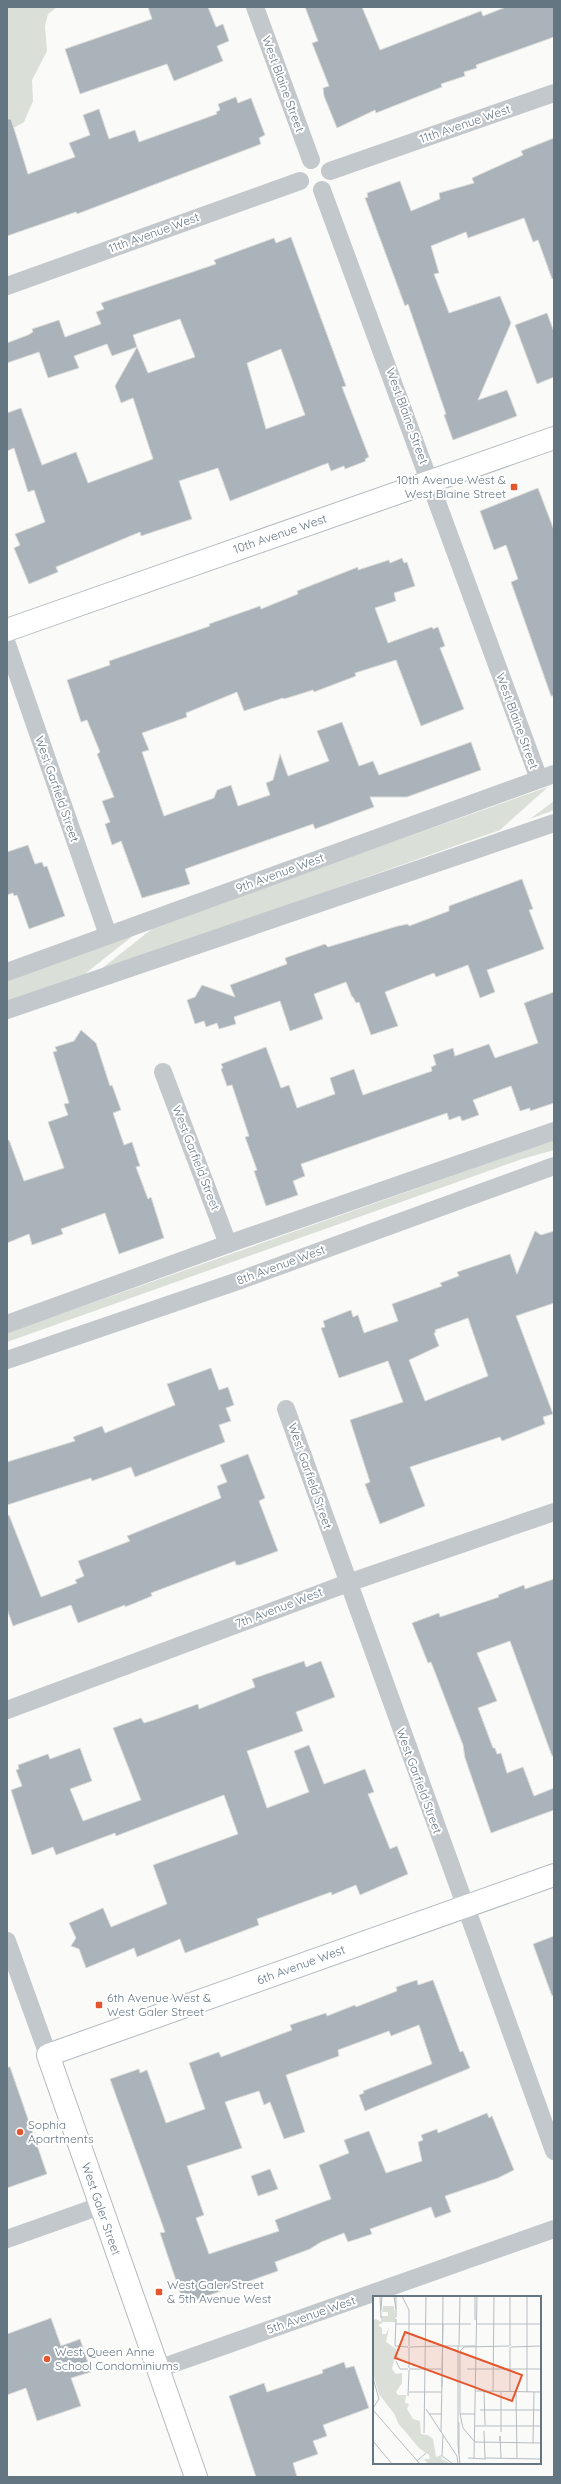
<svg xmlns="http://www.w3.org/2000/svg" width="561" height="2484" viewBox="0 0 561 2484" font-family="Quicksand,sans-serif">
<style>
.green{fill:#dadfd7}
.building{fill:#aab3b9;stroke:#dcdcda;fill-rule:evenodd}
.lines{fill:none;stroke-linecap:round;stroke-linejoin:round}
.secondary-casing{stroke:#b3babf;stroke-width:24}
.street{stroke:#c3c8cc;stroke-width:18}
.secondary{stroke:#fff;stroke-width:22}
.poi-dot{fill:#e4572e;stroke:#fff;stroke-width:1.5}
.labels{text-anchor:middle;stroke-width:4;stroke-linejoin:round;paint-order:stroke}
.street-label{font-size:12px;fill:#657683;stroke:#fff}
.poi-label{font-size:12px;fill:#657683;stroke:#fff;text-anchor:start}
.inset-road{fill:none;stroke:#b5bdc2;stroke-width:1}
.view{fill:#e4572e;fill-opacity:0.15;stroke:#e4572e;stroke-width:2}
.inset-edge{fill:none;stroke:#657683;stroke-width:2}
</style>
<rect width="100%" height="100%" fill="#fafaf8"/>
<g class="green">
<polygon points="7,7 57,7 48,14 45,26 47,51 32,80 33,101 24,122 8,131"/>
<polygon points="548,787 500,830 96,973 157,925"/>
<polygon points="554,801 554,810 530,819"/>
<polygon points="139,931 86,973 86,976 7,1001 7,981"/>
<polygon points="554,1140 554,1150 522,1159 7,1342 7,1333"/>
</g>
<g class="building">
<polygon points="148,7 208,7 216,27 223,24 229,41 217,46 223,61 174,81 167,64 80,94 65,49 152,19"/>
<polygon points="305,7 362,7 380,50 481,11 483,16 506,7 554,7 554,37 476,65 477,68 464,72 465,76 441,84 442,87 376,113 375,110 337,128 324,96 323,88 329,86 312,43 318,41"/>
<polygon points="236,97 238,103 251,98 265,135 259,138 261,144 77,214 76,212 7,236 7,119 11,119 28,174 75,157 69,143 90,135 83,115 99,109 109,139 135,130 139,142 217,114 216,112 220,110 218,104"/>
<polygon points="554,138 554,278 552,279 538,240 533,242 524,218 468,238 466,232 431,246 439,273 434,274 449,313 500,296 511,323 478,400 507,390 517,416 453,440 444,415 446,414 408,304 405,306 365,198 368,197 367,193 400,181 411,211 440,199 439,193 474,183 472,178 523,155 521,151"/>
<path d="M291,237L346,386L342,387L369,457L365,459L366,461L345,469L344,466L331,471L328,463L230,501L218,468L179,481L192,519L141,536L140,532L56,567L58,572L29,584L14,548L20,545L15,534L45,522L34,490L28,492L14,448L7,451V413L21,408L42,465L76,452L88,483L153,459L133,398L121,403L115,386L137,347L148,373L195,357L180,319L133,335L137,347L112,356L107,344L74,356L79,368L48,378L39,352L7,363V343L28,335L33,332L32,329L59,320L65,337L101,324L96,312L104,309L101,303L216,264L214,260L274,238L276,243ZM281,349L305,415L266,429L247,363Z"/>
<polygon points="547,313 554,332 554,377 537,384 515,325"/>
<polygon points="538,488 554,530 554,696 551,696 511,582 518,579 506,545 494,550 480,511"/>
<polygon points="402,558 404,563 407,562 415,586 394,593 396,601 375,608 388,643 432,627 433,629 438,627 445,646 440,648 464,709 421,726 396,660 355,673 356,676 314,692 313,690 284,699 283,698 244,711 237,692 186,713 187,717 142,733 149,750 142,752 164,816 214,798 217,790 231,785 238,806 270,795 266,783 273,780 280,754 288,776 329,761 317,731 342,722 359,766 373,761 379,775 471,742 481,770 407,797 370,797 374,807 315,829 313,824 185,869 190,884 142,898 121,841 112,845 105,824 110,822 102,801 114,797 97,754 100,752 87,720 81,722 67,680 110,665 109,661 210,626 209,624 260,606 261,609 298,594 297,591 358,567 358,570 389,560 390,563"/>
<polygon points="28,845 35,864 42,862 44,867 47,866 65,916 29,929 17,895 14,896 13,893 7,895 7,852"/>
<polygon points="522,879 533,909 529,910 544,949 487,970 495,992 480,998 468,965 436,977 434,973 385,992 398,1026 371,1035 359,1002 356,1003 353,997 352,997 346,982 314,994 323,1019 290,1031 280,1001 234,1017 236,1024 219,1029 217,1023 206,1027 204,1021 195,1024 187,1000 195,997 202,985 235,997 230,985 287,964 285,958 325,944 328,947 398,926 408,924 409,926 449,911 449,906"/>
<polygon points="554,992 554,1103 530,1111 530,1108 520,1111 511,1086 473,1100 479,1115 462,1121 460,1116 449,1120 447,1113 301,1164 305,1176 293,1181 298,1195 266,1206 254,1171 257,1170 245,1137 249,1136 232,1085 227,1086 221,1069 223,1068 221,1064 266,1047 281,1088 289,1085 297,1108 335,1094 330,1078 354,1069 363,1095 432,1071 431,1067 436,1065 433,1055 453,1048 455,1056 489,1044 495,1058 538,1043 524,1003"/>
<polygon points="81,1030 96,1043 110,1086 112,1085 121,1110 113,1113 124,1145 132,1142 140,1166 136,1167 148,1199 151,1197 164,1238 119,1254 105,1213 61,1229 63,1234 32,1245 29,1234 7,1243 7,1141 9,1140 24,1181 64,1168 48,1122 68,1115 64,1104 69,1103 53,1052 57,1051 55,1047 74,1041"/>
<path d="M535,1231L541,1235L554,1231V1303L516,1316L553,1414L543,1417L545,1424L502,1441L500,1437L410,1467L425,1506L380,1524L365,1484L370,1482L350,1420L403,1402L388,1361L339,1378L321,1328L325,1327L323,1321L351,1310L353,1317L358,1315L364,1333L398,1321L392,1304L442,1286L440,1283L459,1276L457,1272L510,1254L517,1274ZM468,1318L488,1376L425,1401L409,1360L439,1346L434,1333L436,1332L435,1330Z"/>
<polygon points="211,1368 219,1390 228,1387 234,1405 226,1408 231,1421 219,1425 225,1442 135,1477 131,1467 92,1481 91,1478 7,1505 7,1462 75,1441 73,1437 102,1426 105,1433 175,1405 167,1384"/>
<polygon points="248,1454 265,1498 259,1501 278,1551 240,1565 236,1565 235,1561 151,1593 152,1596 125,1607 125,1605 78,1623 71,1605 13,1626 7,1609 7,1516 9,1515 41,1597 77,1583 75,1580 84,1576 78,1561 130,1541 127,1536 221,1498 217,1486 227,1482 220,1465"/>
<polygon points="554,1579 554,1756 552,1756 510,1641 477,1653 497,1701 478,1708 493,1748 495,1748 497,1754 501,1753 507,1773 523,1767 534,1796 554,1788 554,1810 491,1833 465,1758 463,1745 431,1662 428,1663 412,1623 439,1613 440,1617 499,1597 498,1595 524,1585 525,1589"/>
<polygon points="304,1661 306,1667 321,1661 335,1697 296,1712 303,1731 247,1751 267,1808 309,1792 294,1751 309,1745 324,1784 365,1769 374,1792 368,1794 390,1849 397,1846 408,1874 360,1895 356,1885 332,1895 331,1892 257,1919 259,1925 185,1953 180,1939 137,1957 134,1948 86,1968 79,1949 71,1946 76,1938 69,1923 103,1908 111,1927 167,1904 153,1865 238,1834 224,1795 116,1836 115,1833 56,1855 53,1847 32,1855 11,1790 22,1786 16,1770 19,1769 18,1765 48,1754 50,1759 80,1748 92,1781 70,1789 83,1821 141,1800 113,1728 141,1718 144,1723 154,1720 198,1704 199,1709 255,1687 252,1679"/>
<polygon points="554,1936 554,1995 552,1996 533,1944"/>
<polygon points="417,1980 418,1985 433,1980 460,2052 463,2051 470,2068 365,2111 359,2095 364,2093 363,2091 432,2064 419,2025 391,2036 389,2031 338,2050 339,2056 286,2075 305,2132 284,2139 270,2102 264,2105 259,2091 225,2102 242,2148 187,2166 204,2215 196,2218 209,2254 279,2231 275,2220 331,2199 319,2165 349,2153 344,2140 369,2131 386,2173 422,2161 418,2142 423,2140 421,2135 437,2129 438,2133 487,2113 489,2118 492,2116 514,2170 498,2178 445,2196 451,2212 435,2218 431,2207 370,2229 372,2234 348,2242 344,2233 321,2242 310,2249 275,2262 278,2271 184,2304 160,2233 165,2232 110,2079 139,2069 140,2073 147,2070 166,2123 205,2109 189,2063 219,2052 221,2057 292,2030 290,2025 326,2013 327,2016 355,2005 356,2007 397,1991 396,1987"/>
<polygon points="7,2067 10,2067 47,2174 7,2188"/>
<polygon points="270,2169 278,2189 258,2196 251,2176"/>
<polygon points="51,2318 61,2346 80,2339 91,2372 71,2378 81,2406 37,2421 26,2388 7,2395 7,2334"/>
<polygon points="344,2362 346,2368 354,2366 369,2408 323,2425 327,2436 313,2441 318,2454 293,2463 297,2477 256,2477 229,2396 264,2383 267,2392 323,2373 322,2370"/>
</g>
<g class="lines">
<g class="secondary-casing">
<g id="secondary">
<polyline points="7,630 554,438"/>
<polyline points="196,2477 48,2055 554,1875"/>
</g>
</g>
<g class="street">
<polyline points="255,7 311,160"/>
<polyline points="330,171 554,93"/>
<polyline points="322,190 539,779"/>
<polyline points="7,286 300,181"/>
<polyline points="7,644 108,935"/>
<polyline points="7,972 554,774"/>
<polyline points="7,1010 554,823"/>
<polyline points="163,1072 228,1244"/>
<polyline points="7,1324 228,1244 554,1131"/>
<polyline points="7,1360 238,1281 554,1166"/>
<polyline points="286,1409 554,2151"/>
<polyline points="7,1710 348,1583 554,1512"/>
<polyline points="7,1941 48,2055"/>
<polyline points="7,2239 100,2206"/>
<polyline points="158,2369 554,2229"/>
</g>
<use href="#secondary" class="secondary"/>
</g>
<g class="poi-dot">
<rect x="510" y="483" width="8" height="8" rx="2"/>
<rect x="95" y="2001" width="8" height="8" rx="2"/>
<circle cx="20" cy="2132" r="4"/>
<rect x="155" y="2288" width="8" height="8" rx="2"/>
<circle cx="47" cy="2359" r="4"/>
</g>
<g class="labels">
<g class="street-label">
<text transform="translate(283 84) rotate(70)" y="4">West Blaine Street</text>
<text transform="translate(465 124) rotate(-19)" y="4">11th Avenue West</text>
<text transform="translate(154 233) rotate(-20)" y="4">11th Avenue West</text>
<text transform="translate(407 416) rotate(70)" y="4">West Blaine Street</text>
<text transform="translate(280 534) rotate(-19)" y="4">10th Avenue West</text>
<text transform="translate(517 721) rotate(70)" y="4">West Blaine Street</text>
<text transform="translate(57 789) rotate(71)" y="4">West Garfield Street</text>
<text transform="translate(280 873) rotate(-20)" y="4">9th Avenue West</text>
<text transform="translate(196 1158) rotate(69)" y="4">West Garfield Street</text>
<text transform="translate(281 1265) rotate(-20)" y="4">8th Avenue West</text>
<text transform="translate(310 1476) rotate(71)" y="4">West Garfield Street</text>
<text transform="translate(279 1608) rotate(-21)" y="4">7th Avenue West</text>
<text transform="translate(419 1781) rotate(70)" y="4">West Garfield Street</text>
<text transform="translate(301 1965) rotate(-20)" y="4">6th Avenue West</text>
<text transform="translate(101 2209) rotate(71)" y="4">West Galer Street</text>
<text transform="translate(311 2315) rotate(-19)" y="4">5th Avenue West</text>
</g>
<g class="poi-label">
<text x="506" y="484" text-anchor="end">10th Avenue West &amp;<tspan x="506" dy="14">West Blaine Street</tspan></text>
<text x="107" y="2002">6th Avenue West &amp;<tspan x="107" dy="14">West Galer Street</tspan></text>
<text x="28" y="2129">Sophia<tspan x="28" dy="14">Apartments</tspan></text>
<text x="167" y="2289">West Galer Street<tspan x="167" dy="14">&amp; 5th Avenue West</tspan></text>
<text x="55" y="2356">West Queen Anne<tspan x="55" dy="14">School Condominiums</tspan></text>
</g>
</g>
<g transform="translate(373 2296)">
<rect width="168" height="168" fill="#fafaf8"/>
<path d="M10,10H21L23,26H8V20H15V16H9ZM3,23L10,27L5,29L9,32V38H13L16,32L13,46L23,53L24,60L28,63L21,64L19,73L23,78L29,77V87L23,96L25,99H33L32,107L36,108L34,113L40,123L47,125L48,138L55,139L60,143L63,161L68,159L69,163L78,168H55L51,163H57L56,159L46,152L25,127L22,119L6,98L0,78V24Z" fill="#dadfd7"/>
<path class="inset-road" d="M7,0L8,22M21,0L23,13M29,0L36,14V50M8,14L9,0M23,21V0M23,23L22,50L35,51M102,24V0M23,28H98M104,28H168M86,49L87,0M71,50H102M85,50V149L87,168M137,50V0M37,51L68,50M138,51L168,50M23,65L27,73H35M36,72V51M36,73H68M94,73H168M0,82L6,103L0,112M69,91L70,0M103,95L168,96M111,95L112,129M120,95L121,0M36,96H68M137,96V51M143,96L144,162M154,96V0M35,100L36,74M53,113L84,160L85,168M0,114L47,168M107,114H168M56,118H69M87,118H102M86,126V158M102,130H168M111,135L112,162L168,163M68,136L70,28M128,136V96M51,137L53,0M70,139L69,160L80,168M0,145L19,168M127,145V140L128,162M102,146L90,132L87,118V55L91,51L136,50M102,146L168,147M160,147L161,96M95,162L113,163M101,162L104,0M44,165L53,157"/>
<path class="view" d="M32,36L149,79L139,105L22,62Z"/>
<rect width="168" height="168" class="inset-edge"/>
</g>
<rect width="561" height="2484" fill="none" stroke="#657683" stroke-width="16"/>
</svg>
